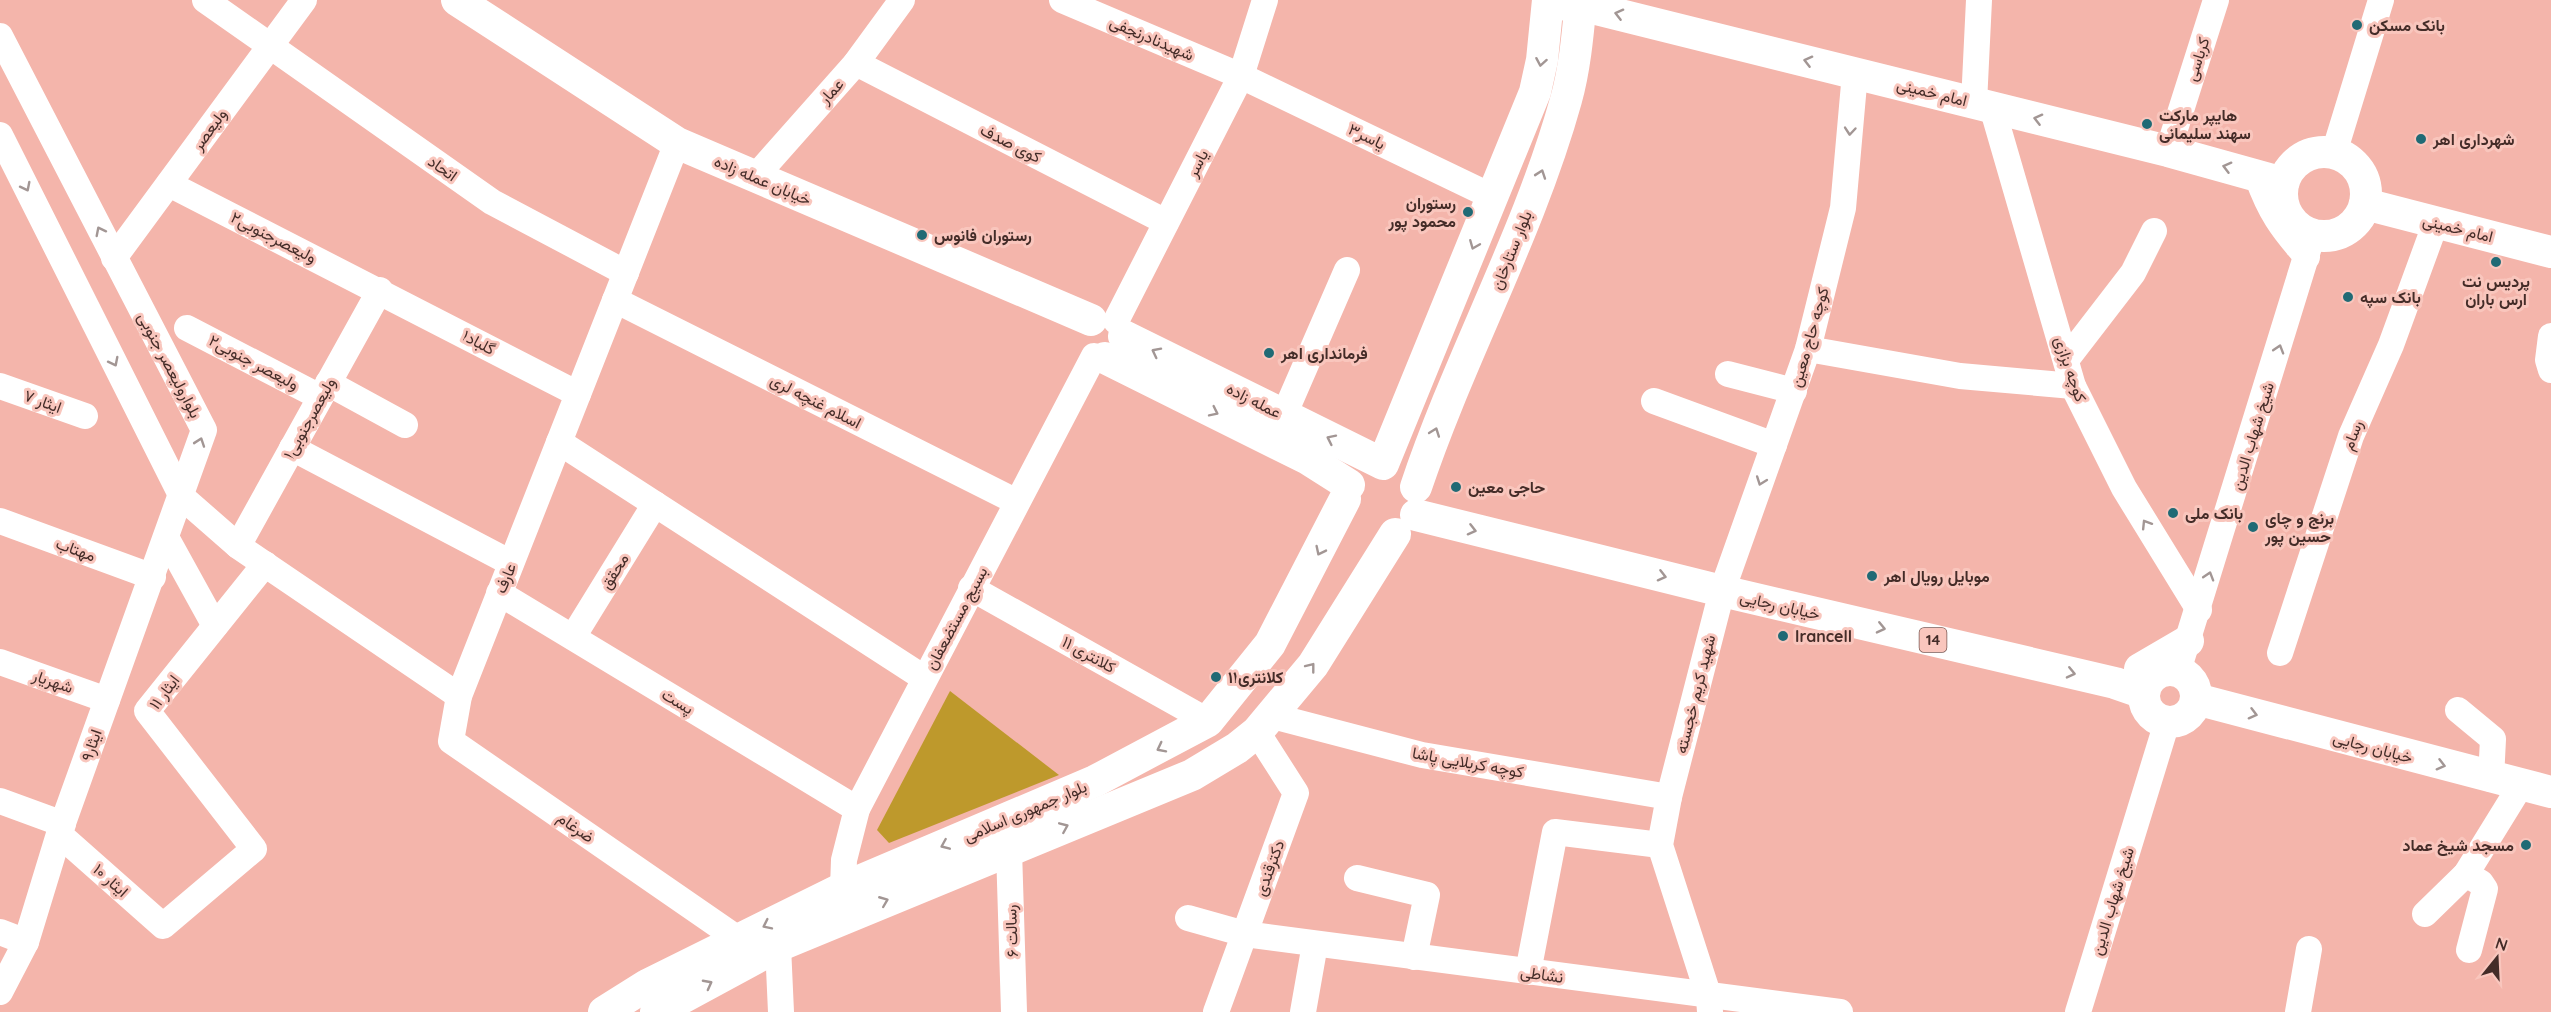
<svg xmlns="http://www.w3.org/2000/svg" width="2551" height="1012" viewBox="0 0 2551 1012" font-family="Quicksand,Vazirmatn,sans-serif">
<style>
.green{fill:#be992c}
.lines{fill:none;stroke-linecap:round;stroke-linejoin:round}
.minor{stroke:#fff;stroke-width:26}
.major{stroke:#fff;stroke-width:32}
.oneway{stroke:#a29694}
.poi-dot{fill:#206a75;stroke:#f9c6bd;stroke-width:2}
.labels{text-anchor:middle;stroke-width:6;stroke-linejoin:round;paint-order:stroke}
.shield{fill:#f9c6bd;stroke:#7a5a55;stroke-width:1.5}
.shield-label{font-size:15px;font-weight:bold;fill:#442c28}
.poi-label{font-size:16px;font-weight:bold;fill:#442c28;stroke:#f9c6bd;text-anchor:start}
.street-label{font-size:16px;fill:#442c28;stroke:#f9c6bd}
</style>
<rect width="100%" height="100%" fill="#f4b5ab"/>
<polygon class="green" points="950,691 1059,775 889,843 877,830"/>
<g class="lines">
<g class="minor">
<polyline points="205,0 492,202 626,273"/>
<polyline points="1062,0 1241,76 1493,197"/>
<polyline points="0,36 204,430 59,834 26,942 0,992"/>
<polyline points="856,63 1166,222"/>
<polyline points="1974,103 1979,0"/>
<polyline points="1992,107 2073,386 2124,488 2199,610"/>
<polyline points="0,135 182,497 238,546 459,696"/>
<polyline points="677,143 459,696 451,741 738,939"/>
<polyline points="2168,151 2216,0"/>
<polyline points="2334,153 2381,0"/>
<path d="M2257,176C2270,212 2281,228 2307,257"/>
<polyline points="755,177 856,63 902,0"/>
<polyline points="169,184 578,394"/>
<polyline points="114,258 304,0"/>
<polyline points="615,300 1017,502"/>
<polyline points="1116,321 1241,76 1265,0"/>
<polyline points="187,328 320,397"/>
<polyline points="2551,336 2548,360 2551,370"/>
<polyline points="1808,349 1960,376 2073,386"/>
<polyline points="2066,360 2133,273 2154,231"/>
<polyline points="1728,374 1794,391"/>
<polyline points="328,383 405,425"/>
<polyline points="0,386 85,416"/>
<polyline points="1654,401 1774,445"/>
<polyline points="1284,415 1347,270"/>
<polyline points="559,442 924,678"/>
<polyline points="292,448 511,563"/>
<polyline points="0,521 153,577"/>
<polyline points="167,539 215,626"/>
<polyline points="238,546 380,290"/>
<polyline points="971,588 1208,721"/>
<polyline points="499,593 857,809"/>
<polyline points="573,637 655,504"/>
<polyline points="2280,653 2351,436 2391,345 2436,222"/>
<polyline points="0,662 107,700"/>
<polyline points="2178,671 2313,234"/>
<polyline points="2458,710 2493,739 2491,779"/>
<polyline points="1269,715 1422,755 1669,797"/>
<polyline points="0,801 63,824"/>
<polyline points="59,834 163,926 254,849 147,711 265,564"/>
<polyline points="1009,850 1014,1012"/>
<polyline points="2466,874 2481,883 2485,889 2469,950"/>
<polyline points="1357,878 1427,895 1414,957"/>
<polyline points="843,888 844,860 857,809 1094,356"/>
<polyline points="2425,914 2466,874 2521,785"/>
<polyline points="1188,918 1245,934 1840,1012"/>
<polyline points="0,932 26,942"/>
<polyline points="778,946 781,1012"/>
<polyline points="1528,972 1555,832 1660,845"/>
<polyline points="1216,1012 1296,793 1257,732"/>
<polyline points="1303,1012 1315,944"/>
<polyline points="1710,1012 1709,997 1660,845 1669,797 1722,591 1808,349 1843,208 1855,73"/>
<polyline points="2078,1012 2167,722"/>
<polyline points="2298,1012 2309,949"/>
</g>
<g class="major">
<polyline points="457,0 677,143 1091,320"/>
<polyline points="1548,4 1580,5 2168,151 2283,183"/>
<circle cx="2324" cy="194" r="42"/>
<polyline points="2365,204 2551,252"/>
<polyline points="1124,336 1383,464 1535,92 1542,60 1548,0"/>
<polyline points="1105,358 1308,459 1349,485"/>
<path d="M1416,487C1460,356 1529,233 1566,100C1575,68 1578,32 1581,0"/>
<polyline points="1416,515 1722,591 2115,683 2144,693"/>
<polyline points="2140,669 2188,641"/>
<circle cx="2170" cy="696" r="26"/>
<polyline points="2196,699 2551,792"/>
<polyline points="604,1012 647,985 843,888 1095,781 1208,721 1270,644 1345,499"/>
<polyline points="656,1012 778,946 1192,775 1237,748 1257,732 1313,665 1395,534"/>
</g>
</g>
<defs><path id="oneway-chevron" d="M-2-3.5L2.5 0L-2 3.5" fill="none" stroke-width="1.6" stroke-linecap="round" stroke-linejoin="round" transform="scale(1.5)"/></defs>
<g class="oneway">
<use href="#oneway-chevron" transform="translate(1619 14) rotate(-166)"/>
<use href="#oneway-chevron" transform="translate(1808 61) rotate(-166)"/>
<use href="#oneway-chevron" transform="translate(1541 62) rotate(100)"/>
<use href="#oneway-chevron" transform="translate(2038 119) rotate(-166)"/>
<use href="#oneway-chevron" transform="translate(1850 131) rotate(95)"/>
<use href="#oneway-chevron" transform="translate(2227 167) rotate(-165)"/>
<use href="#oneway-chevron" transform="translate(1541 174) rotate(-71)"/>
<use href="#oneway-chevron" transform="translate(26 187) rotate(63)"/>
<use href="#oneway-chevron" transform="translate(100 231) rotate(-117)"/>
<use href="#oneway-chevron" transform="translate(1474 245) rotate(112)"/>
<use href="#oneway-chevron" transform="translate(2279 349) rotate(-73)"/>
<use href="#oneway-chevron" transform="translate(1156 352) rotate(-153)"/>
<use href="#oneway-chevron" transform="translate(114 362) rotate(63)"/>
<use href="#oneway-chevron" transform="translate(1214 412) rotate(26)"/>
<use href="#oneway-chevron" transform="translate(1435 432) rotate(-70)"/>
<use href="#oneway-chevron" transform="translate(1331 439) rotate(-154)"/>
<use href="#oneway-chevron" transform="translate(200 442) rotate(-71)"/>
<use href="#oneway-chevron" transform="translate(1761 481) rotate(110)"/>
<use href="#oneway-chevron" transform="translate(2146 524) rotate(-122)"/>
<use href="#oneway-chevron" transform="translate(1472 530) rotate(14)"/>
<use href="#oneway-chevron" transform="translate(1320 551) rotate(116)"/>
<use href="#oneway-chevron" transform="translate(1662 576) rotate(14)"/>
<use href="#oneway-chevron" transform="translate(2209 576) rotate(-73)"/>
<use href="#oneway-chevron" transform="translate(1881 628) rotate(13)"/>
<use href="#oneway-chevron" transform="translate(1311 667) rotate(-52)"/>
<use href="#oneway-chevron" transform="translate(2071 673) rotate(13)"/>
<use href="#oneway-chevron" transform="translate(2253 714) rotate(15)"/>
<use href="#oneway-chevron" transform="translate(1161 748) rotate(153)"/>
<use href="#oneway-chevron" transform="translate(2441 765) rotate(15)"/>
<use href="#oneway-chevron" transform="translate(1064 827) rotate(-23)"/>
<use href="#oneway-chevron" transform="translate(945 845) rotate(157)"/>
<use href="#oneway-chevron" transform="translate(884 901) rotate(-22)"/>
<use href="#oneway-chevron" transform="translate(767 925) rotate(154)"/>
<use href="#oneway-chevron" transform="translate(708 984) rotate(-28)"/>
</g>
<g class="poi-dot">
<circle cx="2357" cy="25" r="6"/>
<circle cx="2147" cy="124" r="6"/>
<circle cx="2421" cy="139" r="6"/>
<circle cx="1468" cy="212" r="6"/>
<circle cx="922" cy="235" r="6"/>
<circle cx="2496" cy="262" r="6"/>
<circle cx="2348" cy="297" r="6"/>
<circle cx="1269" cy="353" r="6"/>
<circle cx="1456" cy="487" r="6"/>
<circle cx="2173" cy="513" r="6"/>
<circle cx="2253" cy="527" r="6"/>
<circle cx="1872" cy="576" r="6"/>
<circle cx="1783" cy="636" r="6"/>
<circle cx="1216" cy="677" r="6"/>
<circle cx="2526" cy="845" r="6"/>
</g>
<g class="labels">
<rect class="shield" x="1919.5" y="628" width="27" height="24" rx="4.5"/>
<g class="shield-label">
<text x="1933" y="645">14</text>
</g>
<g class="poi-label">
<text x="2369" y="31">بانک مسکن</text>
<text x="2159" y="121">هایپر مارکت<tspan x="2159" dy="18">سهند سلیمانی</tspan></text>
<text x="2433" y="145">شهرداری اهر</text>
<text x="1456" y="209" text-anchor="end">رستوران<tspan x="1456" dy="18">محمود پور</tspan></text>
<text x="934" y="241">رستوران فانوس</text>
<text x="2496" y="287" text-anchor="middle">پردیس نت<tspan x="2496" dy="18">ارس باران</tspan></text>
<text x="2360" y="303">بانک سپه</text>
<text x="1281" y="359">فرمانداری اهر</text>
<text x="1468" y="493">حاجی معین</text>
<text x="2185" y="519">بانک ملی</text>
<text x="2265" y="524">برنج و چای<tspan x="2265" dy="18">حسین پور</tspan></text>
<text x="1884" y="582">موبایل رویال اهر</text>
<text x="1795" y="642">Irancell</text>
<text x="1228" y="683">کلانتری۱۱</text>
<text x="2514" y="851" text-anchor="end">مسجد شیخ عماد</text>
</g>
<g class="street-label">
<text transform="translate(1152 38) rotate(23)" y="6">شهیدنادرنجفی</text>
<text transform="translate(2197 59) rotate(-72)" y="6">کرباسی</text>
<text transform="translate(831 91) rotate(-48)" y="6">عمار</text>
<text transform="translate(1932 92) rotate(14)" y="6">امام خمینی</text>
<text transform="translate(209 129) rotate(-54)" y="6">ولیعصر</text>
<text transform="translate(1367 136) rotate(26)" y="6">یاسر۳</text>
<text transform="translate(1011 143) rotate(27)" y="6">کوی صدف</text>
<text transform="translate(1197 163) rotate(-63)" y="6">یاسر</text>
<text transform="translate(443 168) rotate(35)" y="6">اتحاد</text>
<text transform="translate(763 180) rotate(23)" y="6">خیابان عمله زاده</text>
<text transform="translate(2458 228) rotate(14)" y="6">امام خمینی</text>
<text transform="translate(274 237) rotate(27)" y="6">ولیعصرجنوبی۲</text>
<text transform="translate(1511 250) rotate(-68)" y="6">بلوار ستارخان</text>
<text transform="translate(1809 337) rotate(-74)" y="6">کوچه حاج معین</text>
<text transform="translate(479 342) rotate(28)" y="6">گلباد۱</text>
<text transform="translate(254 362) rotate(28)" y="6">ولیعصر جنوبی۲</text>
<text transform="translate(170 365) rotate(62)" y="6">بلوارولیعصر جنوبی</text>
<text transform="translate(2071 369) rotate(71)" y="6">کوچه بزازی</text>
<text transform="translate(1254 400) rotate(27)" y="6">عمله زاده</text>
<text transform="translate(43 401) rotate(20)" y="6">ایثار ۷</text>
<text transform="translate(816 401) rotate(27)" y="6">اسلام غنچه لری</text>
<text transform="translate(309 418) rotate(-61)" y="6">ولیعصرجنوبی۱</text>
<text transform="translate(2352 435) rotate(-69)" y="6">رسام</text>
<text transform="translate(2252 436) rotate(-73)" y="6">شیخ شهاب الدین</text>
<text transform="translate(76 549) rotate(20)" y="6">مهتاب</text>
<text transform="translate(614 571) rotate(-58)" y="6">محقق</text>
<text transform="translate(505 578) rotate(-68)" y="6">عارف</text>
<text transform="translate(1780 605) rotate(13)" y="6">خیابان رجایی</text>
<text transform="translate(956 618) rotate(-62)" y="6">بسیج مستضعفان</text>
<text transform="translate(1089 654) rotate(29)" y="6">کلانتری ۱۱</text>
<text transform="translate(53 681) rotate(19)" y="6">شهریار</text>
<text transform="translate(164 692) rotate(-53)" y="6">ایثار ۱۱</text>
<text transform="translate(1695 694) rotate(-76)" y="6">شهید کریم خجسته</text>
<text transform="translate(678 701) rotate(31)" y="6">پست</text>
<text transform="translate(91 745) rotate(-71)" y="6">ایثار۹</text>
<text transform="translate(2373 747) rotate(15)" y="6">خیابان رجایی</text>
<text transform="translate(1468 762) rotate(10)" y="6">کوچه کربلایی پاشا</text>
<text transform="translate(1025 811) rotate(-23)" y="6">بلوار جمهوری اسلامی</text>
<text transform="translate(576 827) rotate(35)" y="6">ضرغام</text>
<text transform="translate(1269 868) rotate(-70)" y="6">دکترقندی</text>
<text transform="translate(111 880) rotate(42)" y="6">ایثار ۱۰</text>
<text transform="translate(2112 901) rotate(-73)" y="6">شیخ شهاب الدین</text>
<text transform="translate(1011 931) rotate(-92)" y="6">رسالت ۶</text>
<text transform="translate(1542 974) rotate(8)" y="6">نشاطی</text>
</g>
</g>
<g transform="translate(2497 958) rotate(18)" stroke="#f9c6bd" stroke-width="4.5" paint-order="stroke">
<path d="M0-4.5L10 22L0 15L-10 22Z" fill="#442c28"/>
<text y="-9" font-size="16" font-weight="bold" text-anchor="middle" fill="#442c28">N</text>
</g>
</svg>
